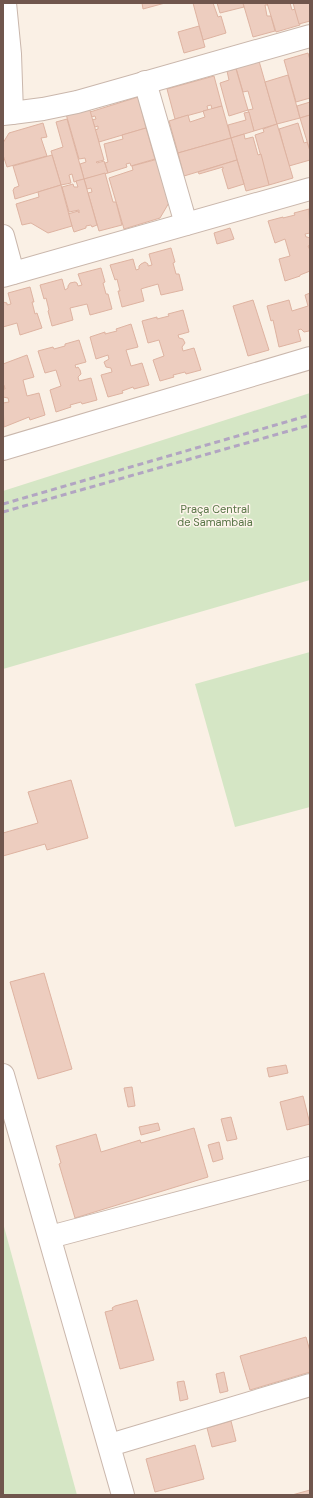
<svg xmlns="http://www.w3.org/2000/svg" width="313" height="1498" viewBox="0 0 313 1498" font-family="'DM Sans',sans-serif">
<style>
.green{fill:#d5e6c5}
.building{fill:#edcdbf;stroke:#deb3a1}
.lines{fill:none;stroke-linecap:round;stroke-linejoin:round}
.minor-casing{stroke:#cab7ac;stroke-width:24}
.minor{stroke:#fff;stroke-width:22}
.rail{stroke:#b2a5c2;stroke-width:3;stroke-dasharray:6 4;stroke-linecap:butt}
.labels{text-anchor:middle;stroke-width:3;stroke-linejoin:round;paint-order:stroke}
.park-label{font-size:11px;fill:#587546;stroke:#fdf4eb}
</style>
<rect width="100%" height="100%" fill="#faf0e5"/>
<g class="green">
<polygon points="310,393 310,580 3,669 3,491"/>
<polygon points="310,652 310,807 235,827 195,684"/>
<polygon points="3,1223 77,1495 3,1495"/>
</g>
<g class="building">
<polygon points="142,3 165,3 143,9"/>
<polygon points="193,3 213,3 218,17 221,16 226,33 203,40"/>
<polygon points="217,3 243,3 244,7 220,13"/>
<polygon points="243,3 267,3 268,5 265,5 267,16 271,16 275,31 253,37"/>
<polygon points="267,3 290,3 292,10 295,9 300,25 276,32"/>
<polygon points="293,3 310,3 310,21 299,24"/>
<polygon points="199,26 205,47 184,53 178,32"/>
<polygon points="308,53 310,60 310,98 296,102 284,60"/>
<polygon points="259,61 277,124 254,131 248,110 253,109 248,91 243,92 236,68"/>
<polygon points="236,69 248,110 229,116 220,83 229,80 227,71"/>
<polygon points="288,75 300,118 277,124 265,82"/>
<polygon points="214,76 222,106 212,109 211,105 207,106 208,110 175,119 167,89"/>
<polygon points="138,97 146,128 99,142 95,130 98,129 98,126 95,127 92,120 96,119 95,116 91,117 90,112"/>
<polygon points="310,102 310,115 300,118 297,106"/>
<polygon points="222,106 231,138 178,153 169,121 188,115 190,122 205,117 203,111"/>
<polygon points="89,107 104,160 96,162 97,163 104,161 108,173 84,179 80,164 86,162 85,158 79,159 66,114"/>
<polygon points="249,112 254,131 231,138 228,125 246,120 244,113"/>
<polygon points="310,115 310,151 300,118"/>
<polygon points="67,119 84,179 74,182 72,174 69,175 71,183 61,185 51,151 63,147 56,122"/>
<polygon points="43,123 47,137 41,138 47,156 7,167 3,155 3,143 9,133"/>
<polygon points="298,123 304,143 307,142 310,151 310,160 289,166 279,129"/>
<polygon points="277,124 293,178 269,185 255,135 264,132 263,129"/>
<polygon points="146,128 155,159 131,166 130,163 126,164 127,167 108,173 105,163 108,162 104,144 123,139 122,135"/>
<polygon points="244,134 245,139 253,137 258,155 261,154 269,185 246,191 231,138"/>
<polygon points="231,138 237,160 184,176 178,153"/>
<polygon points="52,155 61,185 15,199 13,190 14,189 14,188 19,186 13,166"/>
<polygon points="158,159 170,201 160,218 124,229 109,178 133,170 132,166"/>
<polygon points="237,160 244,184 228,189 222,169 223,169 223,167 199,174 198,172"/>
<polygon points="105,173 113,202 116,202 122,225 99,231 88,193 92,192 91,188 87,189 84,179"/>
<polygon points="84,179 97,225 92,227 91,225 86,226 86,228 74,232 68,214 78,211 79,213 79,210 69,212 62,187 73,184 74,187 78,187 76,181"/>
<polygon points="61,185 72,226 48,233 31,223 22,225 16,204 39,197 38,192"/>
<polygon points="309,209 310,233 305,234 306,237 307,237 310,238 310,245 308,246 310,250 310,271 300,275 300,276 285,281 279,259 290,256 285,239 275,243 268,221 283,217 283,218 295,215 294,213"/>
<polygon points="230,228 234,239 217,244 214,233"/>
<polygon points="171,248 175,262 173,263 176,274 179,274 183,290 161,295 158,284 144,288 141,289 144,301 122,307 118,291 120,291 117,279 115,280 110,265 133,259 136,270 139,269 139,266 141,264 145,262 148,264 148,266 152,265 149,254"/>
<polygon points="101,268 105,282 103,283 106,294 108,294 112,309 90,315 87,304 70,308 73,320 52,326 48,311 49,310 46,298 44,299 40,285 62,279 65,290 68,288 68,286 70,283 75,282 77,283 78,286 82,285 78,274"/>
<polygon points="30,287 34,302 32,302 35,314 37,313 42,328 20,335 17,323 3,327 3,302 7,303 7,305 11,304 8,293"/>
<polygon points="310,293 310,329 309,331 304,332 301,329 298,330 301,341 279,347 273,320 271,321 267,306 289,300 292,311 308,306 305,295"/>
<polygon points="253,300 269,350 248,356 233,306"/>
<polygon points="183,310 189,332 178,335 179,338 183,339 185,343 182,347 183,351 194,348 201,370 186,374 185,372 173,375 174,377 160,381 153,360 164,356 159,340 148,343 142,321 157,317 157,319 169,316 168,314"/>
<polygon points="131,324 138,347 126,350 131,366 142,363 149,385 134,389 133,387 122,391 123,393 108,397 101,375 112,372 111,368 106,367 104,362 109,359 108,355 96,359 90,337 105,332 105,334 117,331 116,329"/>
<polygon points="79,340 86,362 75,365 76,368 78,367 80,370 81,374 78,377 79,381 91,378 97,400 82,404 81,402 70,405 71,407 56,412 50,390 61,386 56,370 45,373 38,351 53,347 54,349 65,346 65,344"/>
<polygon points="27,355 34,377 23,380 27,396 39,393 45,415 30,420 29,417 4,427 3,403 9,402 8,398 3,397 3,389 5,389 4,385 3,386 3,364"/>
<polygon points="71,780 88,838 47,850 45,844 3,856 3,833 38,823 28,792"/>
<polygon points="44,973 72,1069 38,1079 10,982"/>
<polygon points="286,1065 288,1073 269,1077 267,1068"/>
<polygon points="132,1087 135,1106 128,1107 124,1088"/>
<polygon points="303,1096 310,1124 287,1130 280,1102"/>
<polygon points="231,1117 237,1139 227,1141 221,1119"/>
<polygon points="158,1123 160,1130 141,1135 139,1127"/>
<polygon points="194,1128 208,1177 75,1218 59,1164 61,1163 56,1146 96,1134 101,1152 140,1140 141,1143"/>
<polygon points="219,1142 223,1159 213,1162 208,1145"/>
<polygon points="137,1300 154,1360 120,1369 105,1312 113,1310 112,1308 115,1306"/>
<polygon points="306,1337 310,1351 310,1372 250,1390 240,1356"/>
<polygon points="224,1372 228,1391 220,1393 216,1374"/>
<polygon points="184,1381 188,1399 180,1401 177,1382"/>
<polygon points="231,1421 236,1441 212,1447 207,1428"/>
<polygon points="195,1445 204,1479 155,1492 146,1459"/>
<polygon points="310,1490 310,1495 292,1495"/>
</g>
<g class="lines">
<g class="minor-casing">
<g id="minor">
<polyline points="145,82 186,224"/>
<polyline points="12,113 43,109 77,102 310,36"/>
<polyline points="3,114 12,113 10,54 5,3"/>
<polyline points="3,236 13,273"/>
<polyline points="3,276 310,189"/>
<polyline points="3,449 310,358"/>
<polyline points="3,1075 123,1495"/>
<polyline points="50,1237 310,1168"/>
<polyline points="110,1445 310,1385"/>
</g>
</g>
<use href="#minor" class="minor"/>
<g class="rail">
<polyline points="3,504 310,415"/>
<polyline points="3,512 310,425"/>
</g>
</g>
<g class="labels">
<g class="park-label">
<text x="215" y="513">Praça Central<tspan x="215" dy="13">de Samambaia</tspan></text>
</g>
</g>
<rect width="313" height="1498" fill="none" stroke="#70564d" stroke-width="8"/>
</svg>
